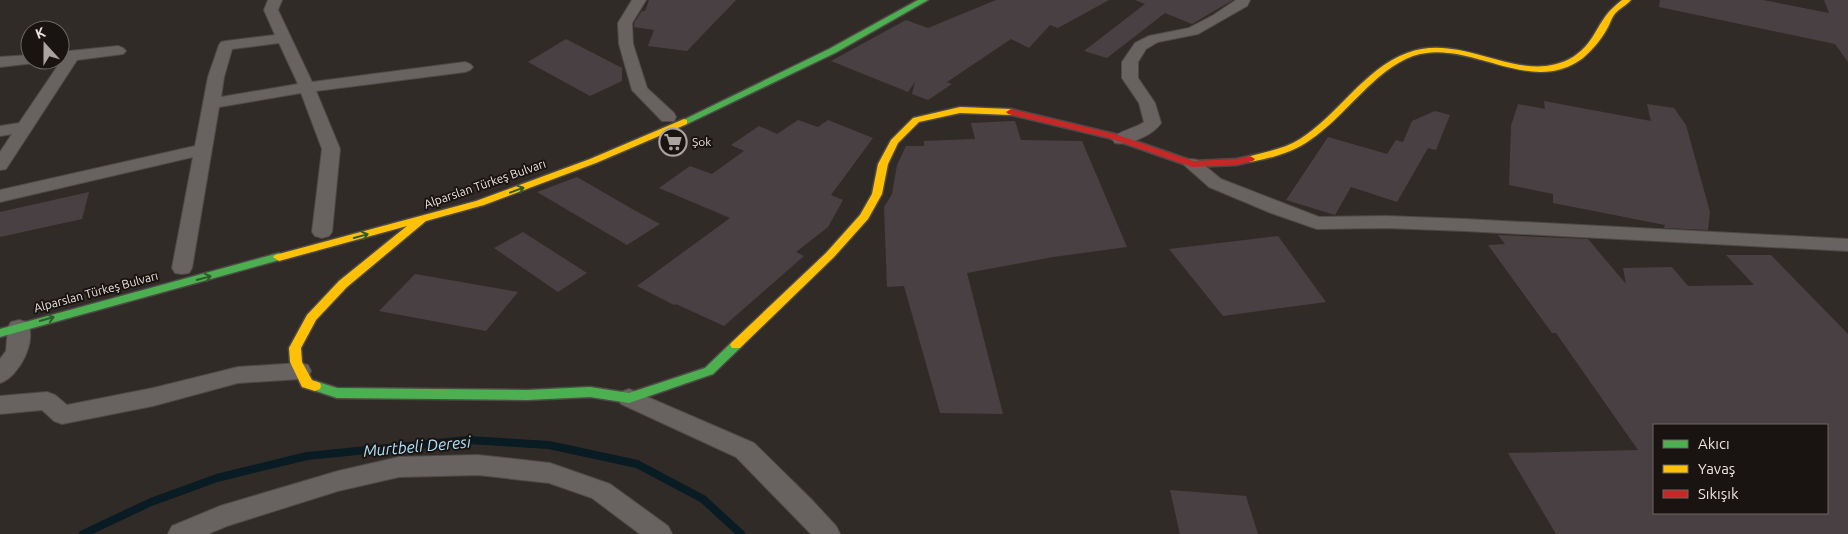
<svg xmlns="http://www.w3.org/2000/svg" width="1848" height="534" viewBox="0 0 1848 534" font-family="Ubuntu,sans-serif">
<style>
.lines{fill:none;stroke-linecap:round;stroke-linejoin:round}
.stream{stroke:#091b23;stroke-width:8}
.building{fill:#494044;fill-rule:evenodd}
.street-casing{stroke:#4f4947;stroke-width:2}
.fast-casing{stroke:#4f4947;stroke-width:3}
.slow-casing{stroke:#4f4947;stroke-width:3}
.jam-casing{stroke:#4f4947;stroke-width:3}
.street{fill:#686361;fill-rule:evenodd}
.fast{fill:#4caf50;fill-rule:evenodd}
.slow{fill:#ffc107;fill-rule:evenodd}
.jam{fill:#c62828;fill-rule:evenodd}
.oneway{stroke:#305a2d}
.labels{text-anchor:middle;stroke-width:4;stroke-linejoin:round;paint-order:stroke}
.poi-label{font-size:12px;fill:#ebe3df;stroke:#191411;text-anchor:start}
.street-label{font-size:12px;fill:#ebe3df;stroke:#191411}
.near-water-label{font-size:16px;font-style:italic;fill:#abe0fb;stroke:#191411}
</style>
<rect width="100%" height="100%" fill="#312b28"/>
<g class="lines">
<polyline class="stream" points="83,534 151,502 217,478 307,456 468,440 549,445 637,464 703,499 741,534"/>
</g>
<g class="building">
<polygon points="649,0 736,0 687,51 648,46 654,30 634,27 634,23 642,11 645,11"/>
<polygon points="996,0 1109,0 1058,28 1050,25 1029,48 1011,39 947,82 952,84 928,100 912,94 915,82 908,92 831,61 906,20 928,28"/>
<polygon points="1135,0 1233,0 1192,24 1165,13 1107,58 1084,51 1145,4"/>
<polygon points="1660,0 1763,0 1829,13 1824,0 1848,0 1848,62 1835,44 1659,7"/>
<polygon points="566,39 622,68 622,81 590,96 528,62"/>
<polygon points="1544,101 1651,121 1647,104 1674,108 1686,125 1710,212 1708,230 1664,228 1665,225 1553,203 1553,194 1509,185 1511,126 1518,104 1545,109"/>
<polygon points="1435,111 1450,115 1436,150 1428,148 1397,202 1351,187 1335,215 1286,200 1328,137 1387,154 1396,140 1403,142 1412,121"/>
<polygon points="798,120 818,127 828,120 873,138 831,195 843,200 828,227 796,252 804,256 724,326 676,304 674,305 637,286 730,218 659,188 690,166 712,174 744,151 731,145 759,126 777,134"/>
<polygon points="1012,121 1015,121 1021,140 1082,141 1127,247 1053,257 967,273 1003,414 940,413 904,286 887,287 884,207 892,194 897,165 906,146 924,146 924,141 975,139 971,123"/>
<polygon points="577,177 634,210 660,224 627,245 537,192"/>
<polygon points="89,192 82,219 0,237 0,212"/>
<polygon points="523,232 587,273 558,292 494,248"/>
<path d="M1498,235L1588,239L1626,284L1623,268L1672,267L1688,286L1754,285L1726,255H1771L1848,334V534H1556L1508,453L1638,450L1556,333H1552L1488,245L1505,244ZM1654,425H1827V513H1654Z"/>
<polygon points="1278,236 1326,302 1223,316 1169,249"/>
<polygon points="415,274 518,292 486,331 379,311"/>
<polygon points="1170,490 1246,496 1258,534 1180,534"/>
</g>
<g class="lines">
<g class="street-casing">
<g id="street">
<path d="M268,0H282L278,10L312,82L465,62L470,64L473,67L470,70L465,72L316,91L340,149L332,232L329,236L322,238L315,236L312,232L322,149L301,93L219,107L192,268L189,273L182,274L175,273L172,268L193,157L0,202V190L195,146L208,77L219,45L221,42L226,41L275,35L264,10ZM279,43L298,84L221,97L224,77L232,49Z"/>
<polygon points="632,0 646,0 632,23 633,44 647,88 674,113 676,117 674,121 662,121 632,90 619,44 618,23"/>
<path d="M1236,0H1250L1247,6L1198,34L1158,42L1146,49L1138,62V78L1155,103L1161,123C1153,135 1129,146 1115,143L1112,139C1119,130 1135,129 1144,122L1139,103L1122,78V62L1135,43L1149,36L1189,28L1212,16Z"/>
<polygon points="118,46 123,48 126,51 123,54 77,60 6,169 0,170 0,152 12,134 0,136 0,126 19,123 61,61 54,60 60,60 60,52"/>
<polygon points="30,55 30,60 38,60 35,63 0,67 0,57"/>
<polygon points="1192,159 1198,160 1221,179 1319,217 1386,216 1465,219 1848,239 1848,251 1465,231 1386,228 1317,229 1271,213 1209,187 1183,164 1186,160"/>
<path d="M19,320L27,322C38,340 19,377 0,383V359L6,351L8,327L11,322Z"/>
<polygon points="300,363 308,365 311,371 308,377 300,379 238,383 153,406 62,424 54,421 42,410 0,414 0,396 47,392 55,395 67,405 153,388 238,367"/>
<polygon points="629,389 754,443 811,499 836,526 840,534 811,534 736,457 621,404 617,398 621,392"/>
<polygon points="478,455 550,463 610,484 668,526 672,534 640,534 592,498 549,483 478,475 399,477 338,491 227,526 208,534 168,534 172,526 220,506 338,471 399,457"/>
</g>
</g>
<g class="fast-casing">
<g id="fast">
<polygon points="918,0 928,0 835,53 687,124 681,124 679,122 829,49"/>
<polygon points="279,253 285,257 283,259 0,337 0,329"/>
<polygon points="736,341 740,342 742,345 740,348 713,374 629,403 590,397 527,400 337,398 310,389 309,386 310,383 315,381 337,388 527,390 590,387 629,393 705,368 732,342"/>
</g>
</g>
<g class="slow-casing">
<g id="slow">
<path d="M1622,0H1631C1626,6 1618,9 1614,15C1611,19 1610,24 1607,29C1601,40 1592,50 1583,58C1530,98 1469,37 1413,56C1374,70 1345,117 1310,140C1292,153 1271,158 1250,162L1245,159L1247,157C1265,152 1284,149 1300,139C1338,115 1364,69 1407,53C1465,31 1520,88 1573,57C1593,44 1595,29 1608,13C1612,8 1617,4 1622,0Z"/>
<polygon points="960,107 1011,109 1016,112 1011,115 960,113 919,122 898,143 888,164 882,194 868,219 834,257 740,348 732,348 730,345 732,342 826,253 860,215 872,194 878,164 891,140 913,118"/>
<polygon points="684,119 687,120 687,124 596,163 484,205 426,221 347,287 316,320 301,348 302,362 312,380 320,383 321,386 320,389 315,391 302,387 290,362 289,348 307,315 339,281 407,226 279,261 273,257 275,255 476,201 590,159"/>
</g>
</g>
<g class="jam-casing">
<polygon id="jam" points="1011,109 1115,134 1193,161 1236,159 1250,156 1255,159 1253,161 1236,165 1192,167 1109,138 1008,114 1006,112"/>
</g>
<use href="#street" class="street"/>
<use href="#fast" class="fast"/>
<use href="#slow" class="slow"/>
<use href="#jam" class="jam"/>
</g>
<defs><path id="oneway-shaft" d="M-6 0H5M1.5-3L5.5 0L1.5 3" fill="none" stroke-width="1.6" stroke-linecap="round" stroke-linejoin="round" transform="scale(1.25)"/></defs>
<g class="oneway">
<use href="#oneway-shaft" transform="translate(517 190) rotate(-20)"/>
<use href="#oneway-shaft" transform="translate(361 236) rotate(-15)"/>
<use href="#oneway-shaft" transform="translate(204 278) rotate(-15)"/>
<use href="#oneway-shaft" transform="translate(47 319) rotate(-16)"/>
</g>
<defs>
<g id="supermarket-ring" transform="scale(1.4375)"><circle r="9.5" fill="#191411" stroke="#aaa39f" stroke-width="1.5"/><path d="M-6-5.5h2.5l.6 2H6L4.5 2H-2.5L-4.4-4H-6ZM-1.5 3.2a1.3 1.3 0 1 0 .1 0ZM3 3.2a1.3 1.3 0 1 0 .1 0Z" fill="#aaa39f"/></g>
</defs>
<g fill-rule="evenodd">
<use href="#supermarket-ring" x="673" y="142"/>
</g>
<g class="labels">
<g class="poi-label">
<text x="692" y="146">Şok</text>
</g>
<g class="street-label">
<text transform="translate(485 184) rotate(-19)" y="4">Alparslan Türkeş Bulvarı</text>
<text transform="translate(96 292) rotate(-15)" y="4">Alparslan Türkeş Bulvarı</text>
</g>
<g class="near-water-label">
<text transform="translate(417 446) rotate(-5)" y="6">Murtbeli Deresi</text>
</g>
</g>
<rect x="1653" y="424" width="175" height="90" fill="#191411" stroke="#6d6763"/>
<rect x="1663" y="440" width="25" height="8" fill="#4caf50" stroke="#6d6763"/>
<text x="1698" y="449" font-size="15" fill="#ebe3df">Akıcı</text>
<rect x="1663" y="465" width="25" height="8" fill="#ffc107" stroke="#6d6763"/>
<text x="1698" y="474" font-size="15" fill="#ebe3df">Yavaş</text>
<rect x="1663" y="490" width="25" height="8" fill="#c62828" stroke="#6d6763"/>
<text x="1698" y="499" font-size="15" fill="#ebe3df">Sıkışık</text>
<g transform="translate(45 45) rotate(339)"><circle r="24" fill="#191411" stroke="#6d6763"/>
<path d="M0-4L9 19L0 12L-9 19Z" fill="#aaa39f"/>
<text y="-8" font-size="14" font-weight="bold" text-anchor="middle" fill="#ebe3df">K</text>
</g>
</svg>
